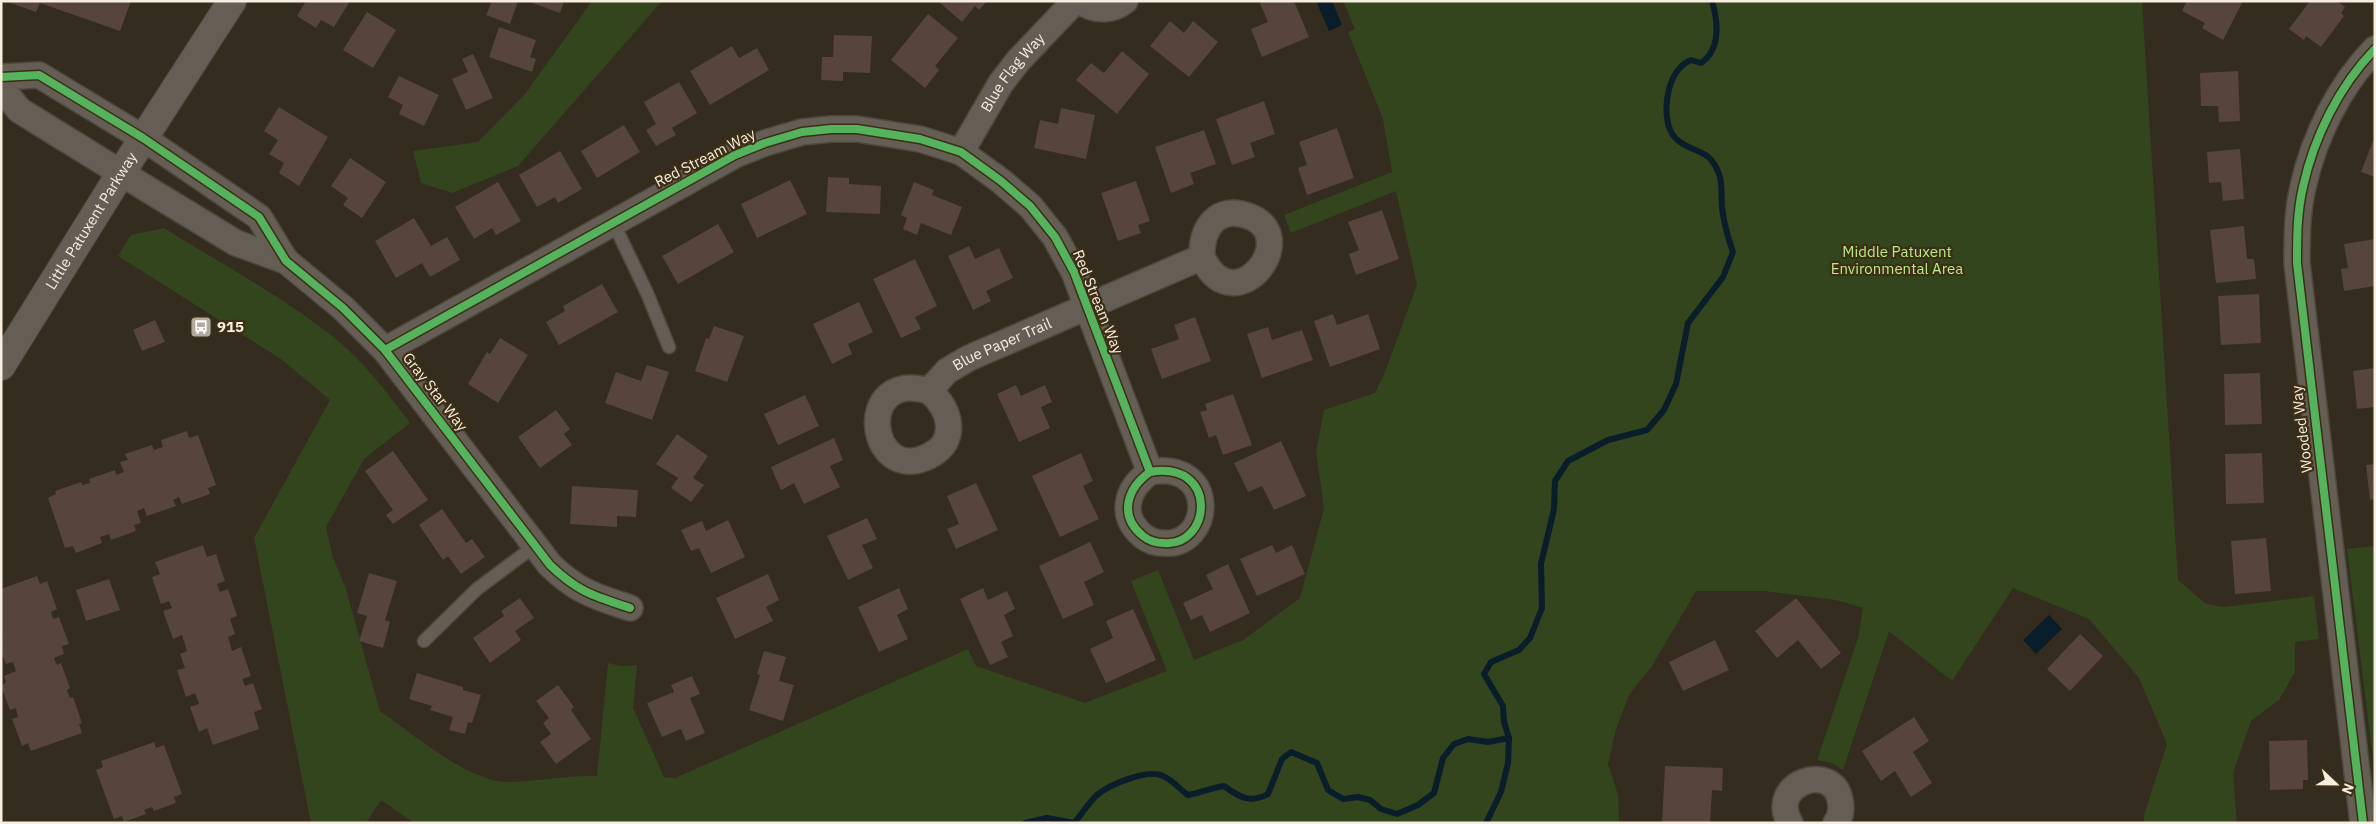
<svg xmlns="http://www.w3.org/2000/svg" width="2376" height="824" viewBox="0 0 2376 824" font-family="'IBM Plex Sans',sans-serif">
<style>
.green{fill:#32451c}
.water{fill:#091d2b}
.lines{fill:none;stroke-linecap:round;stroke-linejoin:round}
.stream{stroke:#091d2b;stroke-width:6}
.building{fill:#56443d}
.service-casing{stroke:#4f483e;stroke-width:15}
.minor-casing{stroke:#4f483e;stroke-width:28}
.tertiary-casing{stroke:#4f483e;stroke-width:30}
.service{stroke:#655e55;stroke-width:12}
.minor{stroke:#655e55;stroke-width:25}
.tertiary{stroke:#655e55;stroke-width:28}
.cycleway-casing{stroke:#3d2e16;stroke-width:11}
.cycleway{stroke:#56b35d;stroke-width:8}
.labels{text-anchor:middle;stroke-width:4.5;stroke-linejoin:round;paint-order:stroke}
.street-label{font-size:15px;fill:#f8eee0;stroke:#3d2e16}
.park-label{font-size:15px;fill:#b7ec87;stroke:#3d2e16}
.poi-label{font-size:15px;font-weight:bold;fill:#f8eee0;stroke:#3d2e16;text-anchor:start}
</style>
<rect width="100%" height="100%" fill="#342c1f"/>
<g class="green">
<polygon points="592,1 662,1 518,166 452,193 421,183 413,151 478,142 525,94"/>
<path d="M1343,1H2142L2178,580L2206,604L2224,607L2314,596L2319,639L2295,642V672L2279,700L2251,721L2233,773L2237,823H2144V815L2167,744L2139,678L2089,619L2013,588L1952,681L1889,631L1843,770L1832,763L1817,760L1858,638L1863,608L1836,600L1764,591H1696L1652,666L1629,695L1616,729L1608,764L1618,795L1619,823H414L381,800L366,823H311L254,538L330,400L281,359L118,256L131,235L164,228C220,263 287,299 337,340C366,364 388,394 410,423L364,459L326,527L333,558L345,586L380,711C413,734 470,783 509,782C538,781 567,775 597,776L608,663L621,666L637,665L633,708L664,777L675,778L968,649L976,666L1085,703L1167,671L1131,581L1158,570L1194,660L1243,640L1300,598L1324,508L1316,452L1324,410L1375,393L1383,377L1417,285L1396,191L1291,233L1284,215L1392,172L1383,119L1348,32L1355,29Z"/>
<polygon points="2375,546 2375,775 2347,549"/>
</g>
<g class="water">
<polygon points="1316,1 1332,1 1342,25 1329,31"/>
<polygon points="2049,615 2062,629 2036,654 2023,640"/>
</g>
<g class="lines">
<g class="stream">
<path d="M1025,823L1047,818L1074,823C1081,815 1086,807 1093,799C1104,786 1148,768 1163,776C1173,780 1179,789 1188,795C1201,793 1210,788 1224,786C1239,797 1250,804 1268,794L1282,759L1291,752L1317,763L1328,790L1343,799L1358,797L1370,800L1381,809L1397,814L1418,805L1434,793L1443,758L1454,744L1468,739L1488,742L1509,738"/>
<path d="M1486,823L1501,792L1508,763L1509,738L1504,722L1503,706L1484,674L1491,662L1519,650L1530,638L1542,608L1541,564L1554,509L1555,481L1568,461L1608,440L1647,430L1664,410L1676,384L1688,323L1723,277L1733,252C1728,238 1724,223 1722,208C1721,197 1723,184 1719,174C1710,149 1697,154 1680,142C1664,132 1665,105 1669,89C1673,76 1678,66 1691,60L1701,63C1721,49 1718,22 1712,1"/>
</g>
</g>
<g class="building">
<polygon points="36,1 131,1 120,31 40,3 36,12 8,2"/>
<polygon points="306,1 350,1 334,27 321,20 316,28 297,16"/>
<polygon points="492,1 518,1 510,24 486,15"/>
<polygon points="527,1 564,1 560,13"/>
<polygon points="938,1 987,1 979,10 975,6 962,22"/>
<polygon points="1259,1 1294,1 1309,37 1262,57 1251,29 1268,22"/>
<polygon points="2187,1 2243,1 2223,40 2202,28 2205,23 2182,11"/>
<polygon points="2310,1 2337,1 2345,7 2341,13 2344,16 2321,47 2306,36 2304,40 2289,29"/>
<polygon points="367,12 396,30 373,68 343,50"/>
<polygon points="928,14 958,38 935,66 939,70 925,88 891,60"/>
<polygon points="1170,21 1184,33 1193,21 1218,42 1189,77 1150,46"/>
<polygon points="499,27 536,40 530,57 536,59 532,72 489,57"/>
<polygon points="834,35 872,36 870,73 843,72 843,81 821,80 822,57 833,57"/>
<polygon points="732,46 739,58 757,48 769,70 710,105 690,71"/>
<polygon points="1122,51 1149,74 1117,114 1076,80 1091,63 1104,73"/>
<polygon points="473,54 493,98 466,110 452,79 468,72 462,59"/>
<polygon points="2238,71 2240,121 2219,122 2218,106 2201,106 2200,73"/>
<polygon points="399,76 439,95 424,126 399,114 403,105 388,97"/>
<polygon points="679,82 697,113 672,128 676,135 656,146 646,130 656,124 644,102"/>
<polygon points="1264,101 1275,134 1250,143 1255,157 1232,165 1216,119"/>
<polygon points="279,107 328,137 299,186 279,173 284,163 269,154 278,140 264,131"/>
<polygon points="1061,108 1095,115 1086,159 1034,148 1040,120 1058,124"/>
<polygon points="624,125 640,152 597,178 581,151"/>
<polygon points="1337,128 1354,178 1307,195 1298,168 1307,165 1299,142"/>
<polygon points="1204,130 1216,164 1190,173 1194,184 1171,193 1155,147"/>
<polygon points="2375,136 2375,177 2361,172"/>
<polygon points="2240,149 2244,199 2223,201 2221,182 2209,183 2207,152"/>
<polygon points="560,151 582,189 558,203 555,197 537,207 519,175"/>
<polygon points="350,158 386,182 362,218 343,205 348,198 331,186"/>
<polygon points="828,177 849,178 849,184 881,186 880,214 826,212"/>
<polygon points="790,180 807,214 757,238 741,204"/>
<polygon points="1136,181 1150,221 1138,225 1141,233 1118,241 1101,193"/>
<polygon points="498,182 521,221 496,235 492,228 474,239 455,207"/>
<polygon points="914,182 934,190 932,195 962,207 951,235 921,223 917,235 903,229 907,218 901,215"/>
<polygon points="1382,210 1399,259 1356,275 1349,254 1359,250 1348,222"/>
<polygon points="414,218 431,246 447,237 460,260 430,277 422,263 396,278 375,241"/>
<polygon points="718,224 734,252 678,284 662,256"/>
<polygon points="2244,226 2247,259 2254,259 2256,279 2216,283 2210,230"/>
<polygon points="2375,239 2375,286 2344,291 2341,269 2348,268 2344,244"/>
<polygon points="969,246 975,259 999,248 1013,278 986,291 991,301 973,310 948,256"/>
<polygon points="915,259 937,306 915,317 921,329 901,338 873,279"/>
<polygon points="602,284 618,312 559,345 546,322 565,311 563,306"/>
<polygon points="2259,294 2261,343 2221,345 2218,296"/>
<polygon points="859,302 873,332 848,344 852,354 832,364 813,324"/>
<polygon points="1333,314 1337,325 1368,314 1380,349 1330,367 1314,321"/>
<polygon points="1195,317 1211,361 1162,379 1151,349 1179,339 1174,325"/>
<polygon points="155,320 165,342 142,351 133,330"/>
<polygon points="714,326 744,336 727,382 695,371 706,338 709,339"/>
<polygon points="1268,327 1272,340 1302,330 1313,360 1262,378 1247,334"/>
<polygon points="500,338 528,355 498,403 468,384 487,352 490,354"/>
<polygon points="647,365 669,372 652,420 605,403 616,372 641,381"/>
<polygon points="2375,368 2375,407 2357,409 2353,371"/>
<polygon points="2260,373 2262,424 2225,425 2224,374"/>
<polygon points="1016,385 1021,396 1045,385 1052,402 1041,407 1050,428 1019,442 997,394"/>
<polygon points="1233,394 1252,445 1223,455 1216,435 1209,438 1200,412 1207,410 1205,404"/>
<polygon points="805,395 819,426 778,445 764,414"/>
<polygon points="556,410 570,429 564,434 572,445 540,468 518,437"/>
<polygon points="187,431 189,438 198,435 216,485 208,488 210,494 182,504 179,497 173,500 176,506 147,516 144,508 137,511 141,523 134,525 136,531 111,540 109,534 100,537 102,543 76,553 73,546 65,548 48,498 56,494 55,491 81,482 82,485 90,483 89,479 115,470 116,475 124,472 120,462 128,460 125,454 152,445 154,450 163,447 161,440"/>
<polygon points="677,434 708,456 693,478 704,485 691,502 671,488 678,478 656,464"/>
<polygon points="834,438 843,460 830,466 840,487 804,504 794,483 781,490 771,467"/>
<polygon points="1281,441 1306,496 1274,510 1262,486 1248,492 1234,463"/>
<polygon points="393,451 428,500 393,524 386,515 393,510 365,471"/>
<polygon points="1081,453 1093,481 1083,486 1099,519 1060,537 1032,476"/>
<polygon points="2262,453 2264,503 2226,504 2225,454"/>
<polygon points="2375,464 2375,499 2370,500 2366,465"/>
<polygon points="976,483 998,530 956,549 947,529 959,524 947,496"/>
<polygon points="572,486 638,490 636,517 617,516 617,527 570,524"/>
<polygon points="442,509 466,543 472,539 485,557 461,574 448,556 443,560 419,525"/>
<polygon points="867,518 877,539 862,545 873,568 848,580 827,536"/>
<polygon points="728,520 745,557 711,573 699,548 691,551 681,530 702,521 706,531"/>
<polygon points="2266,538 2271,591 2235,594 2231,541"/>
<polygon points="1090,542 1104,572 1084,582 1094,605 1063,619 1039,566"/>
<polygon points="203,545 207,557 216,554 225,581 217,584 220,592 228,589 237,616 230,619 235,634 228,637 232,651 241,647 251,676 242,679 245,686 253,683 262,709 254,712 259,729 213,745 207,728 199,732 190,707 199,704 195,693 186,697 177,670 185,668 180,654 187,651 182,635 173,639 163,611 172,608 169,601 161,604 152,577 160,574 155,562"/>
<polygon points="1272,545 1276,553 1292,545 1305,574 1257,596 1240,559"/>
<polygon points="1228,564 1250,613 1210,632 1202,615 1191,620 1183,603 1213,589 1206,575"/>
<polygon points="369,573 397,581 385,620 390,622 383,648 359,641 367,616 357,613"/>
<polygon points="768,574 779,600 766,607 773,621 735,639 716,598"/>
<polygon points="37,576 40,584 47,581 57,609 51,612 53,619 59,617 69,644 62,646 64,654 54,658 57,665 61,663 70,688 67,690 70,698 73,697 82,723 79,724 82,733 31,751 28,743 22,746 12,719 18,717 16,708 10,710 1,686 6,682 4,676 16,671 13,662 6,664 1,651 1,637 3,636 1,630 1,589"/>
<polygon points="109,579 120,610 86,621 76,590"/>
<polygon points="899,588 908,609 897,615 908,639 879,652 858,607"/>
<polygon points="983,588 988,600 1007,591 1015,609 1004,615 1013,636 1001,642 1008,657 990,665 960,599"/>
<polygon points="520,598 534,618 515,631 521,640 490,663 473,638 504,616 501,611"/>
<polygon points="1796,598 1841,653 1821,669 1798,640 1777,658 1755,631"/>
<polygon points="1133,609 1156,660 1106,683 1090,649 1113,638 1106,621"/>
<polygon points="2080,634 2103,656 2070,691 2047,669"/>
<polygon points="1715,640 1729,670 1683,691 1669,662"/>
<polygon points="764,651 786,657 779,681 794,685 783,721 749,710 760,675 757,674"/>
<polygon points="417,673 463,687 463,690 481,695 472,723 468,722 465,734 449,730 453,717 430,710 432,706 409,699"/>
<polygon points="692,676 700,694 690,698 705,733 686,741 681,729 662,737 647,703 674,692 671,685"/>
<polygon points="558,685 574,707 571,710 591,739 556,764 540,742 551,734 543,723 549,718 536,701"/>
<polygon points="1914,717 1929,741 1913,752 1932,783 1911,797 1895,771 1881,781 1862,751"/>
<polygon points="2307,740 2308,780 2303,780 2303,789 2270,790 2269,741"/>
<polygon points="154,742 156,748 164,745 182,794 174,797 176,803 154,811 152,807 144,810 146,814 124,822 122,816 114,819 96,770 103,767 101,761"/>
<polygon points="1665,766 1723,768 1722,791 1712,790 1710,823 1662,823"/>
</g>
<g class="lines">
<g class="service-casing">
<g id="service">
<polyline points="613,222 647,293 669,347"/>
<polyline points="424,641 477,589 536,545"/>
</g>
</g>
<g class="minor-casing">
<g id="minor">
<path d="M1080,1C1094,11 1111,12 1125,1"/>
<path d="M1,77L39,75L143,138L259,217L286,261L343,308L385,350L550,565C578,592 594,596 630,608"/>
<polyline points="1,87 19,110 121,173 236,243 286,261"/>
<path id="s1" d="M961,152L1001,83L1018,61L1075,1"/>
<path d="M385,350L735,155L765,143L802,132L831,129H857L920,139L961,152L1001,181L1030,206L1055,237L1074,272L1150,472C1127,488 1118,516 1143,536C1149,541 1157,543 1164,543C1212,547 1219,460 1150,472"/>
<path id="s2" d="M929,391C853,368 868,487 929,456C959,442 951,408 929,391L947,371L969,358L1202,257C1236,329 1310,228 1241,214C1213,208 1201,233 1202,257"/>
<path d="M1790,823C1767,783 1833,761 1840,800C1842,809 1841,816 1836,823"/>
<path d="M2363,823L2297,263C2297,238 2297,212 2303,187C2314,137 2339,86 2375,49"/>
</g>
</g>
<g class="tertiary-casing">
<g id="tertiary">
<path id="s3" d="M1,366L121,173L232,1"/>
</g>
</g>
<use href="#service" class="service"/>
<use href="#minor" class="minor"/>
<use href="#tertiary" class="tertiary"/>
<g class="cycleway-casing">
<g id="cycleway">
<path d="M1,77L39,75L143,138L259,217L286,261L343,308L385,350L550,565C578,592 594,596 630,608"/>
<path d="M385,350L735,155L765,143L802,132L831,129H857L920,139L961,152L1001,181L1030,206L1055,237L1074,272L1150,472C1127,488 1118,516 1143,536C1149,541 1157,543 1164,543C1212,547 1219,460 1150,472"/>
<path d="M2363,823L2297,263C2297,238 2297,212 2303,187C2314,137 2339,86 2375,49"/>
</g>
</g>
<use href="#cycleway" class="cycleway"/>
</g>
<defs>
<g id="bus-square" transform="scale(1.125)"><rect x="-9" y="-9" width="18" height="18" rx="4" fill="#b3aa9c" stroke="#3d2e16"/><path d="M-5-6H5V4H4V6H2V4H-2V6H-4V4H-5ZM-3.5-4V0h7V-4ZM-3.5 1.2v1.5H-2V1.2ZM2 1.2v1.5H3.5V1.2Z" fill="#fff"/></g>
</defs>
<g fill-rule="evenodd">
<use href="#bus-square" x="201" y="327"/>
</g>
<g class="labels">
<g class="street-label">
<text dy="5" stroke="none"><textPath href="#s1" startOffset="95">Blue Flag Way</textPath></text>
<text transform="translate(705 158) rotate(-27)" y="5">Red Stream Way</text>
<text dy="5" stroke="none"><textPath href="#s3" startOffset="171">Little Patuxent Parkway</textPath></text>
<text transform="translate(1098 302) rotate(68)" y="5">Red Stream Way</text>
<text dy="5" stroke="none"><textPath href="#s2" startOffset="316">Blue Paper Trail</textPath></text>
<text transform="translate(435 392) rotate(52)" y="5">Gray Star Way</text>
<text transform="translate(2302 429) rotate(-97)" y="5">Wooded Way</text>
</g>
<g class="park-label">
<text x="1897" y="257">Middle Patuxent<tspan x="1897" dy="17">Environmental Area</tspan></text>
</g>
<g class="poi-label">
<text x="217" y="332">915</text>
</g>
</g>
<rect width="2376" height="824" fill="none" stroke="#f8eee0" stroke-width="5"/>
<g transform="translate(2336 784) rotate(112)" stroke="#3d2e16" stroke-width="4" paint-order="stroke">
<path d="M0-4L9 19L0 12L-9 19Z" fill="#f8eee0"/>
<text y="-8" font-size="14" font-weight="bold" text-anchor="middle" fill="#f8eee0">N</text>
</g>
</svg>
